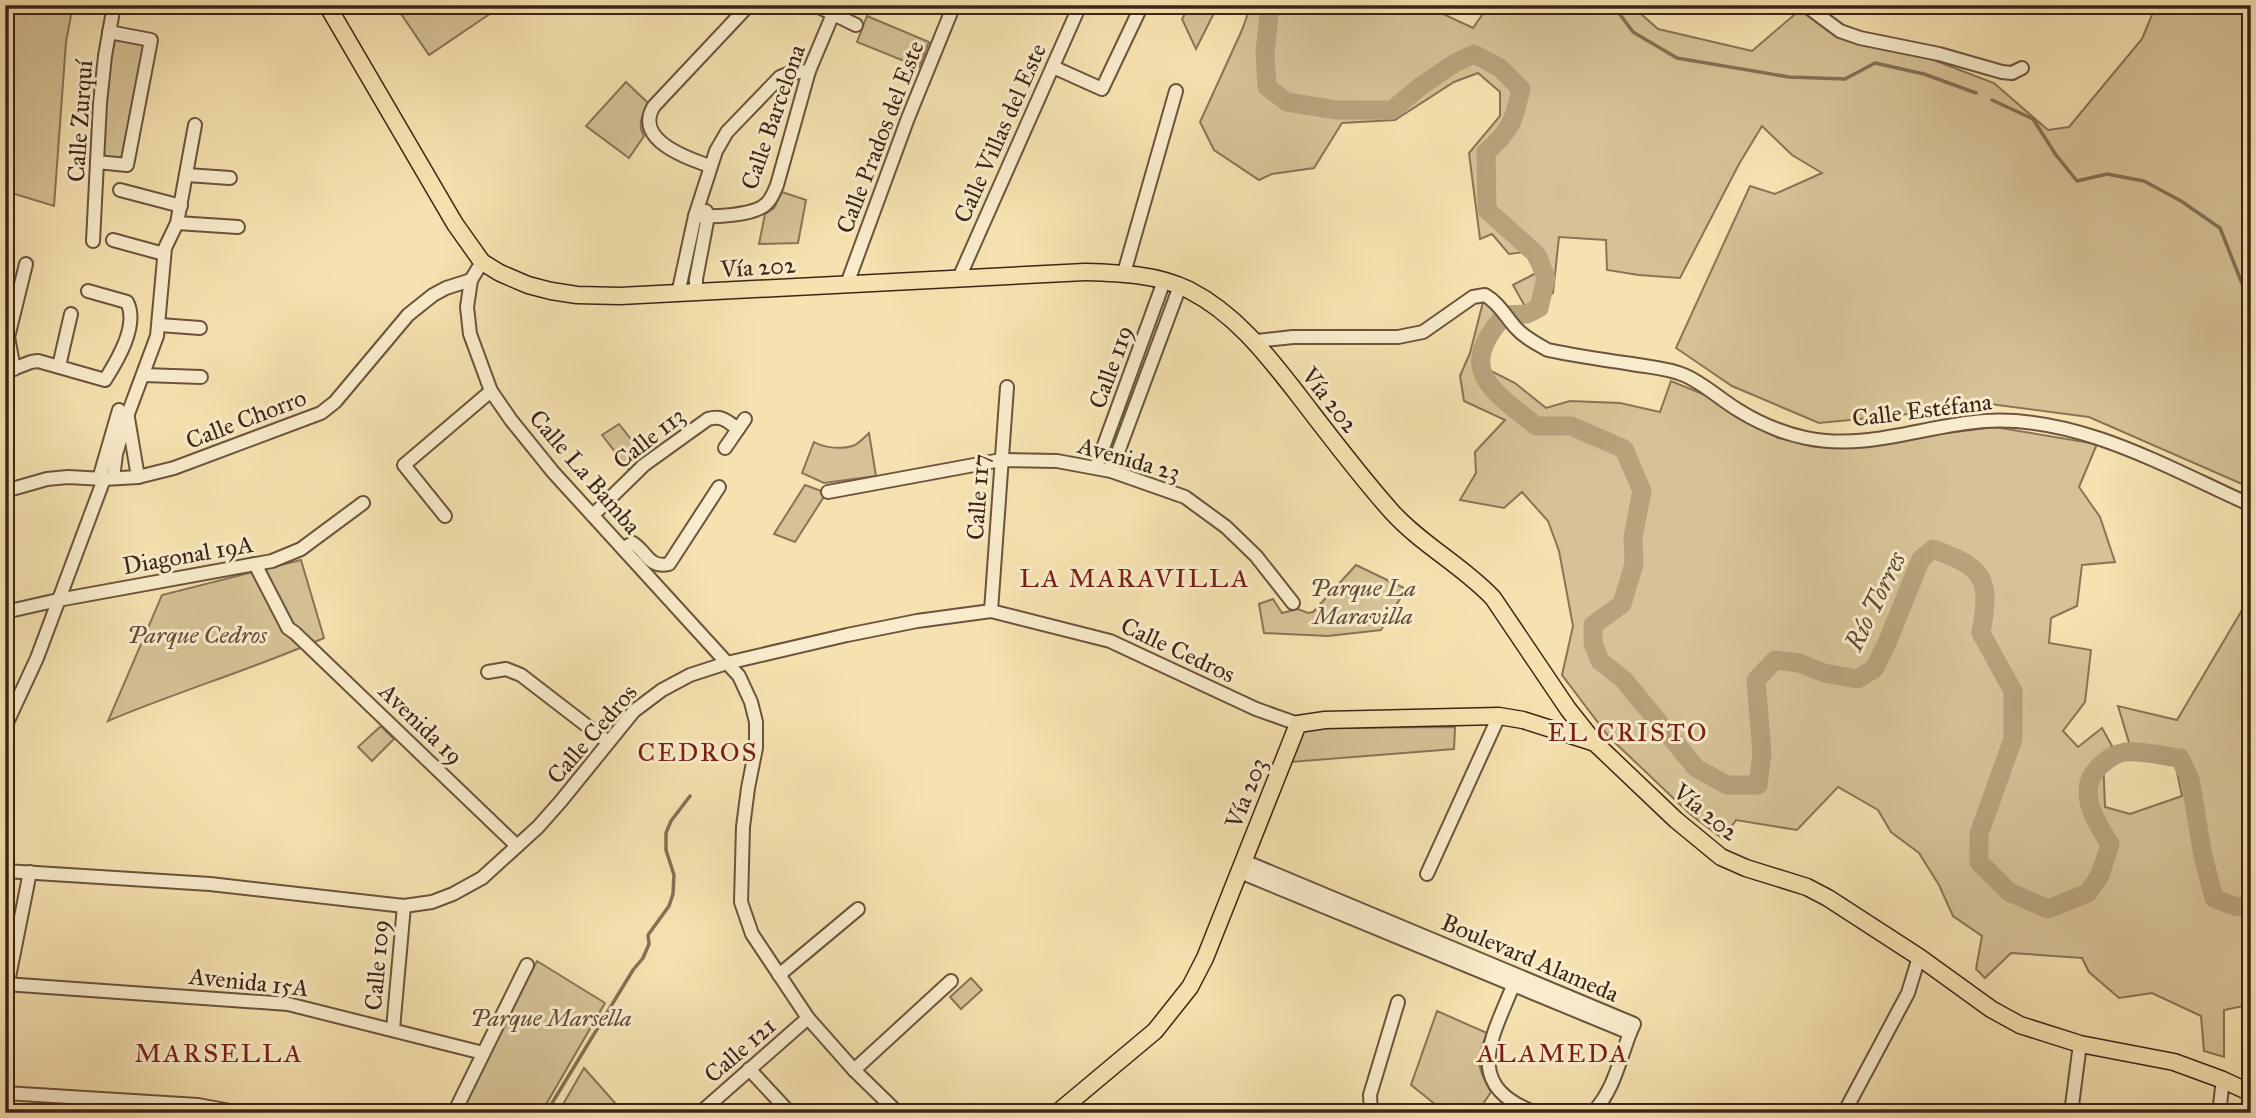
<svg xmlns="http://www.w3.org/2000/svg" width="2256" height="1118" viewBox="0 0 2256 1118" font-family="'IM FELL Great Primer',serif">
<style>
.green{fill:#d6c296;stroke:#897456;stroke-width:2}
.lines{fill:none;stroke-linecap:round;stroke-linejoin:round}
.stream{stroke:#867054;stroke-width:3.5}
.river{stroke:#b7a27c;stroke-width:19}
.minor-casing{stroke:#6a543d;stroke-width:16}
.major-casing{stroke:#3c2517;stroke-width:19}
.minor{stroke:#f9eccc;stroke-width:12}
.major{stroke:#f6e2b0;stroke-width:16}
.labels{text-anchor:middle;stroke-width:6;stroke-linejoin:round;paint-order:stroke}
.street-label{font-size:24px;fill:#3c2517;stroke:#f9eccc}
.park-label{font-size:24px;font-style:italic;fill:#624c37;stroke:#f9eccc}
.neighbourhood-label{font-size:26px;letter-spacing:2px;fill:#7a1f14;stroke:#f9eccc}
.water-label{font-size:26px;font-style:italic;fill:#614a35;stroke:#f9eccc}
</style>
<rect width="100%" height="100%" fill="#f6e2b0"/>
<filter id="stains"><feTurbulence type="fractalNoise" baseFrequency=".00286" numOctaves="4"/><feColorMatrix values="0 0 0 0 .2 0 0 0 0 .09 0 0 0 0 .02 0 0 0 .5 -.17"/></filter>
<radialGradient id="worn" r=".72"><stop offset=".6" stop-color="#630" stop-opacity="0"/><stop offset="1" stop-color="#630" stop-opacity=".3"/></radialGradient>
<g class="green">
<polygon points="5,5 73,5 66,42 54,206 5,191"/>
<polygon points="395,5 503,5 429,55"/>
<polygon points="1190,5 1218,5 1196,49 1182,19"/>
<polygon points="1251,5 1424,5 1473,28 1489,5 1631,5 1658,29 1752,51 1801,9 1838,37 1931,59 1994,83 2048,130 2069,127 2142,39 2156,5 2251,5 2251,488 2089,417 1982,403 1901,415 1819,423 1732,386 1676,348 1750,186 1775,194 1822,173 1792,155 1762,126 1739,164 1680,278 1639,275 1607,270 1606,240 1559,237 1553,293 1527,310 1513,285 1536,273 1525,252 1509,254 1492,234 1480,239 1469,153 1500,116 1500,92 1478,73 1454,82 1395,120 1342,123 1314,168 1272,174 1259,180 1214,150 1200,122 1242,30"/>
<polygon points="867,16 929,42 919,67 857,42"/>
<polygon points="111,37 146,43 124,162 100,160"/>
<path d="M626,82L649,104C642,115 637,124 644,136L629,158L586,126Z"/>
<polygon points="782,192 806,200 798,243 759,244 765,214 774,208"/>
<polygon points="1484,298 1500,308 1481,366 1515,383 1546,408 1570,401 1620,403 1660,412 1671,381 1710,397 1778,438 1827,448 1995,427 2097,444 2079,487 2100,517 2115,562 2082,565 2077,606 2051,618 2049,643 2091,650 2085,702 2063,731 2078,747 2102,728 2112,746 2103,757 2105,807 2130,814 2182,796 2173,753 2131,749 2118,706 2177,720 2248,600 2251,602 2251,1013 2243,1006 2224,1010 2224,1057 2204,1051 2201,1016 2152,993 2119,998 2089,972 2082,958 2011,953 1985,978 1976,969 1982,936 1953,916 1939,885 1919,853 1891,832 1878,810 1838,787 1797,830 1736,820 1723,839 1690,814 1609,737 1562,675 1573,626 1559,551 1548,521 1522,492 1504,508 1460,500 1476,473 1475,452 1505,420 1464,401 1460,376 1470,353"/>
<polygon points="619,424 645,457 630,471 602,435"/>
<path d="M869,433L876,476L824,483L802,473L814,442C824,448 843,450 855,445C860,442 865,437 869,433Z"/>
<polygon points="805,485 824,492 825,495 795,542 774,534"/>
<path d="M301,560L324,638C253,669 179,691 108,721L162,595Z"/>
<polygon points="1356,565 1406,589 1381,630 1328,636 1264,633 1259,604 1273,599 1282,613 1298,609 1308,613 1313,612"/>
<polygon points="381,726 394,739 372,761 358,747"/>
<polygon points="1455,727 1454,749 1291,762 1302,731 1311,728"/>
<polygon points="537,961 605,1003 541,1113 459,1113"/>
<polygon points="971,978 982,990 961,1009 950,997"/>
<path d="M1437,1011L1487,1033C1476,1061 1476,1065 1491,1092L1477,1113H1446L1411,1085Z"/>
<polygon points="584,1068 624,1113 558,1113"/>
</g>
<g class="lines">
<g class="stream">
<polyline points="1613,5 1633,32 1677,58 1789,77 1845,79 1875,63 1924,74 1976,93"/>
<polyline points="1992,100 2033,119 2056,155 2077,181 2107,174 2144,181 2181,201 2220,228 2251,306"/>
<polyline points="546,1113 633,970 643,958 649,944 648,935 669,906 673,894 674,875 666,850 666,833 671,821 690,796"/>
</g>
<path class="river" d="M1270,5L1265,53L1267,87L1287,102L1336,110H1392L1421,86L1455,63L1474,54L1500,68L1521,89C1514,120 1511,131 1486,152L1487,210L1537,255L1546,278L1539,308L1527,314L1505,315C1454,370 1492,390 1536,426H1571L1624,449L1642,491L1633,537L1634,564L1622,604L1593,625V643L1600,661L1624,680L1696,768L1727,785H1758L1762,753L1756,680L1775,660L1799,663L1824,673L1857,679L1874,669L1887,643L1921,559L1933,549C1985,568 1991,578 1981,633L2013,691V739L1979,834V862L2009,892L2048,909L2088,893L2100,875L2110,844C2095,821 2074,788 2101,765C2108,759 2114,754 2125,752C2141,750 2163,756 2180,758L2190,779L2203,856L2214,898C2226,903 2237,910 2251,905"/>
<g class="minor-casing">
<g id="minor">
<polyline points="815,5 856,25"/>
<polyline points="1805,5 1840,31 1860,38 1939,54 2002,72 2012,73 2022,68"/>
<polyline points="1053,67 1102,89 1140,9"/>
<polyline points="97,162 127,165 151,40 109,32"/>
<path d="M710,166C686,158 633,139 654,106L749,5"/>
<polyline points="187,175 230,178"/>
<polyline points="120,190 181,206"/>
<path d="M695,216C712,217 754,216 766,204C772,199 774,192 777,185L809,71L833,14"/>
<polyline points="177,223 238,227"/>
<polyline points="113,240 164,254"/>
<polyline points="93,241 100,103 105,56 114,5"/>
<polyline points="482,262 471,280 467,307 470,334 491,391 511,420 553,472 739,676 751,702 756,722 756,748 748,788 743,827 741,902 752,934 808,1018 854,1070 898,1113"/>
<polyline points="1124,273 1176,91"/>
<polyline points="959,278 1080,5"/>
<polyline points="847,284 908,118 954,5"/>
<polyline points="696,293 696,279 708,216 706,211"/>
<polyline points="678,294 695,216 716,151 727,132 780,77 790,73 809,71"/>
<polyline points="160,325 200,328"/>
<path d="M1257,341L1293,337H1398L1423,332L1473,297L1485,295C1499,303 1506,317 1516,328C1525,338 1537,344 1548,350C1576,356 1604,360 1632,364C1649,367 1668,368 1684,375C1703,383 1720,399 1738,410C1759,423 1782,433 1806,438C1867,451 1925,425 1985,421C2079,415 2168,468 2251,505"/>
<polyline points="59,366 71,314"/>
<polyline points="14,369 8,337 26,264"/>
<path d="M5,372L31,362L38,361L105,380C117,361 139,325 127,302L88,291"/>
<polyline points="144,375 201,377"/>
<polyline points="128,418 138,477"/>
<polyline points="725,448 745,419"/>
<polyline points="1096,467 1164,281"/>
<polyline points="1111,471 1180,286"/>
<polyline points="113,478 116,454 128,414 157,336 165,248 177,223 195,125"/>
<polyline points="99,479 119,410"/>
<polyline points="5,491 47,479 68,477 104,479 138,477 174,468 321,413 335,402 408,315 433,295 446,288 471,280"/>
<polyline points="828,492 1001,460 1057,461 1111,471 1185,497 1226,527 1256,556 1293,603"/>
<path d="M593,515L644,465L708,419C722,415 727,421 738,429"/>
<polyline points="445,516 404,465 491,391"/>
<path d="M623,548L633,543C646,551 649,569 669,564L719,487"/>
<polyline points="255,564 288,628 295,633 517,846"/>
<polyline points="991,611 1007,387"/>
<polyline points="5,612 58,600 272,561 301,549 363,503"/>
<polyline points="488,672 506,669 521,675 608,742"/>
<polyline points="5,727 37,658 104,479"/>
<polyline points="5,871 210,884 404,906 432,902 453,894 482,878 538,827 561,801 634,711 662,690 690,675 727,663 847,635 917,621 991,611 1110,641 1256,709 1298,724"/>
<polyline points="1240,872 1630,1033 1634,1024 1244,861"/>
<polyline points="1427,874 1499,716"/>
<polyline points="779,975 858,909"/>
<path d="M1516,978C1495,1034 1458,1084 1536,1113"/>
<polyline points="5,984 288,1004 483,1053"/>
<polyline points="5,997 30,872"/>
<polyline points="393,1029 404,906"/>
<polyline points="749,1069 790,1113"/>
<polyline points="854,1070 951,981"/>
<polyline points="5,1093 198,1105 241,1113"/>
<polyline points="454,1113 527,965"/>
<polyline points="700,1113 808,1018"/>
<polyline points="1371,1113 1370,1095 1398,1002"/>
<path d="M1592,1113C1613,1093 1620,1059 1630,1033"/>
<polyline points="1844,1113 1908,993 1919,957"/>
<polyline points="2071,1113 2080,1044"/>
<polyline points="2219,1113 2223,1080"/>
</g>
</g>
<g class="major-casing">
<g id="major">
<path d="M327,5L455,224L482,262L500,273L528,285L551,291L577,295L620,296L1085,272C1119,273 1157,274 1189,290C1236,314 1267,355 1299,396C1329,435 1359,475 1392,512C1422,545 1463,566 1493,598L1568,709L1595,743L1676,820L1721,857L1746,868L1807,887L1828,898L1919,957L1991,1009L2020,1025L2080,1044L2174,1062L2223,1080L2251,1093"/>
<polyline points="1057,1113 1155,1031 1190,987 1205,958 1298,724 1325,720 1499,716 1523,720 1595,743"/>
</g>
</g>
<use href="#minor" class="minor"/>
<use href="#major" class="major"/>
</g>
<g class="labels">
<g class="street-label">
<text transform="translate(773 117) rotate(-71)" y="8">Calle Barcelona</text>
<text transform="translate(80 121) rotate(-86)" y="8">Calle Zurquí</text>
<text transform="translate(1000 133) rotate(-66)" y="8">Calle Villas del Este</text>
<text transform="translate(880 137) rotate(-69)" y="8">Calle Prados del Este</text>
<text transform="translate(758 267) rotate(-4)" y="8">Vía 202</text>
<text transform="translate(1111 367) rotate(-70)" y="8">Calle 119</text>
<text transform="translate(1330 400) rotate(52)" y="8">Vía 202</text>
<text transform="translate(1922 410) rotate(-7)" y="8">Calle Estéfana</text>
<text transform="translate(246 419) rotate(-21)" y="8">Calle Chorro</text>
<text transform="translate(649 438) rotate(-38)" y="8">Calle 113</text>
<text transform="translate(1129 459) rotate(16)" y="8">Avenida 23</text>
<text transform="translate(585 472) rotate(49)" y="8">Calle La Bamba</text>
<text transform="translate(978 497) rotate(-86)" y="8">Calle 117</text>
<text transform="translate(188 555) rotate(-10)" y="8">Diagonal 19A</text>
<text transform="translate(1178 650) rotate(25)" y="8">Calle Cedros</text>
<text transform="translate(421 724) rotate(44)" y="8">Avenida 19</text>
<text transform="translate(592 734) rotate(-49)" y="8">Calle Cedros</text>
<text transform="translate(1246 793) rotate(-68)" y="8">Vía 203</text>
<text transform="translate(1706 812) rotate(39)" y="8">Vía 202</text>
<text transform="translate(1530 958) rotate(23)" y="8">Boulevard Alameda</text>
<text transform="translate(377 965) rotate(-85)" y="8">Calle 109</text>
<text transform="translate(249 982) rotate(6)" y="8">Avenida 15A</text>
<text transform="translate(740 1050) rotate(-41)" y="8">Calle 121</text>
</g>
<g class="park-label">
<text x="1363" y="596">Parque La<tspan x="1363" dy="28">Maravilla</tspan></text>
<text x="197" y="643">Parque Cedros</text>
<text x="551" y="1026">Parque Marsella</text>
</g>
<g class="neighbourhood-label">
<text x="1135" y="587">LA MARAVILLA</text>
<text x="1628" y="741">EL CRISTO</text>
<text x="698" y="761">CEDROS</text>
<text x="219" y="1062">MARSELLA</text>
<text x="1553" y="1062">ALAMEDA</text>
</g>
<g class="water-label">
<text transform="translate(1875 601) rotate(-64)" y="9">Río Torres</text>
</g>
</g>
<rect width="2256" height="1118" fill="none" stroke="#f6e2b0" stroke-width="28"/>
<rect x="7" y="7" width="2242" height="1104" fill="none" stroke="#3c2517" stroke-width="3.5"/>
<rect x="14" y="14" width="2228" height="1090" fill="none" stroke="#3c2517" stroke-width="2"/>
<rect width="100%" height="100%" filter="url(#stains)"/>
<rect width="100%" height="100%" fill="url(#worn)"/>
</svg>
